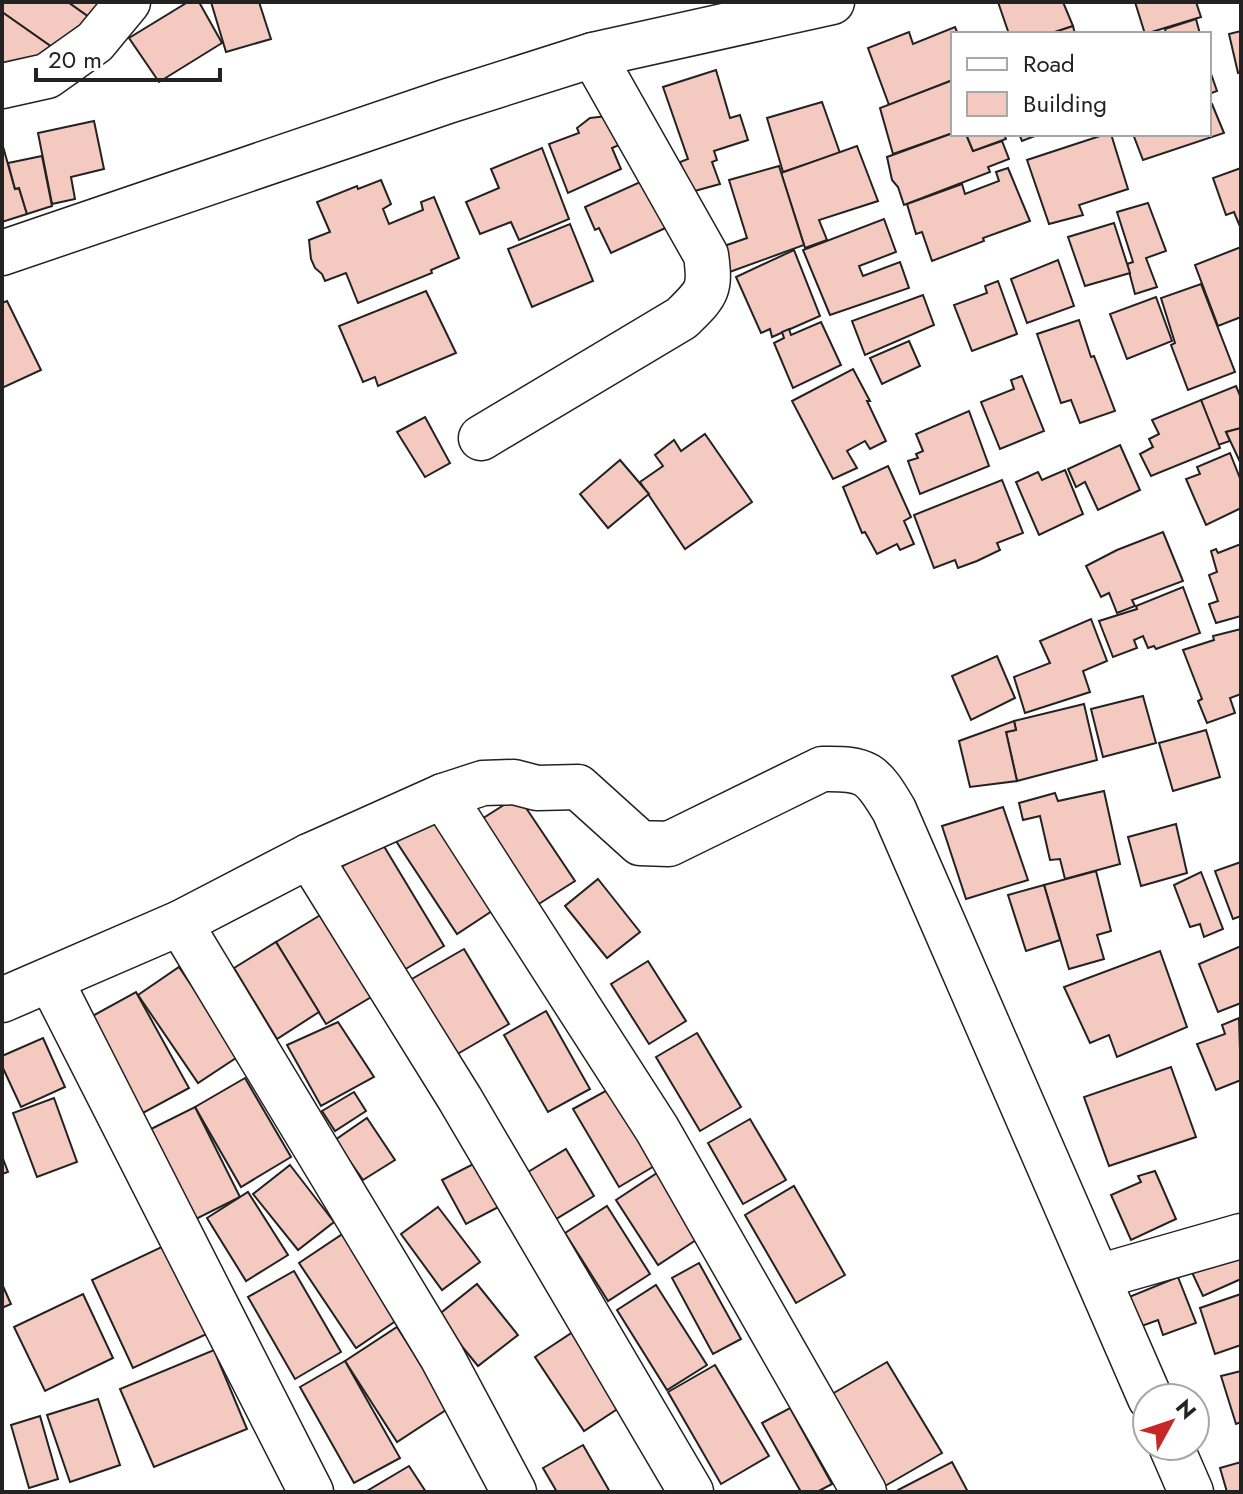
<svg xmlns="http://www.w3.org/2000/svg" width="1243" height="1494" viewBox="0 0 1243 1494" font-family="Jost,sans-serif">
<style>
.building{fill:#f3c9c0;stroke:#222;stroke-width:2}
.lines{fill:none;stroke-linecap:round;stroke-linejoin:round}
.minor-casing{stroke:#222;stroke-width:47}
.minor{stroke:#fff;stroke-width:44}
</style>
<rect width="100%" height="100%" fill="#fff"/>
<g class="building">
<polygon points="2,2 68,2 99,24 59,52 2,12"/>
<polygon points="68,2 123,2 99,24"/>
<polygon points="188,2 199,2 222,43 159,82 129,38"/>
<polygon points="211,2 259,2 271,39 226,52"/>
<polygon points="998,2 1063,2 1073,26 1049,34 1009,34"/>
<polygon points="1135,2 1196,2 1201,17 1145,34"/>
<polygon points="2,12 59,52 2,75"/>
<polygon points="1196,19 1200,34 1166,34 1165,29"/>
<polygon points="1073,26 1075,34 1049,34"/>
<polygon points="955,27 958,34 953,34 953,80 889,105 868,48 909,32 913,44"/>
<polygon points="1241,31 1241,72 1238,73 1229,34"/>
<polygon points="1209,68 1217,91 1209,94"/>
<polygon points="716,70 730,118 740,115 748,140 714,151 717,160 712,162 720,184 691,192 680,162 688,159 663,87"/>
<polygon points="953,80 953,133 893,154 880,108"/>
<polygon points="822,102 840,153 783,172 767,118"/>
<polygon points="1212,104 1224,133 1143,160 1133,134 1209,134 1209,105"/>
<polygon points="607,116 619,145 612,148 621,169 568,193 549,144 579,133 577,128 590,118"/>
<polygon points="94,121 104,169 71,177 75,199 52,204 38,133"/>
<polygon points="953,133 966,134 973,151 1002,141 1009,159 988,167 990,172 904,205 898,187 892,180 887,157"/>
<polygon points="966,134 1004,134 1006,139 973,151"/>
<polygon points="1019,134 1040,134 1022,141"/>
<polygon points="1106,134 1111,134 1128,189 1079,205 1083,215 1049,224 1027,160"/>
<polygon points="2,143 15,189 19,188 27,214 2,222"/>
<polygon points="857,146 878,201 819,220 827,240 805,248 781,173"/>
<polygon points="542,148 569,219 519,240 511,222 480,234 466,202 499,188 491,169"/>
<polygon points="42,156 52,206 27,214 19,188 15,189 8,163"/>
<polygon points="779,166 804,245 724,274 724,246 747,238 729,180"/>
<polygon points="1008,168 1030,221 983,238 984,241 932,261 922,232 916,234 907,204 962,184 965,194 999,181 996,172"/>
<polygon points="1241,168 1241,229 1234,212 1226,215 1213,178"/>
<polygon points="649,178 670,226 611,253 599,228 595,230 585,207"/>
<polygon points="381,180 391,204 383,209 389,224 423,210 421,202 434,197 459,258 431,270 432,273 358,303 346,273 325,281 322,274 315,268 311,259 309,240 330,232 317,202 357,186 358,189"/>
<polygon points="1148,203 1166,251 1146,258 1157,287 1135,294 1127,264 1133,262 1117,212"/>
<polygon points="884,219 896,252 859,266 863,276 900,262 909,288 830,315 803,250"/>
<polygon points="1114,223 1130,273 1085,286 1068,237"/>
<polygon points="570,224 593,281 532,307 508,249"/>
<polygon points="1241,247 1241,317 1218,326 1195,265"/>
<polygon points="794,250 820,316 772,337 770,329 761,333 736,277"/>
<polygon points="1058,260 1074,306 1027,323 1011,279"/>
<polygon points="998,281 1017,334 972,351 954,305 987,293 985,286"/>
<polygon points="1201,284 1235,372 1188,390 1171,345 1175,343 1161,298"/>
<polygon points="426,291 456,353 378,386 375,377 363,382 339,326"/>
<polygon points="923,295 934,325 865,355 852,321"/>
<polygon points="1156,297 1172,341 1127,359 1110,314"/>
<polygon points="7,301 41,370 2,388 2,303"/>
<polygon points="1079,320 1091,357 1094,356 1115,411 1080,423 1071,400 1061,403 1037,334"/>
<polygon points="821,322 841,365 793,388 774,343 784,338 782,332 789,329 791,335"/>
<polygon points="909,341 920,366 882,384 870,358"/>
<polygon points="853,369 870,401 867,401 886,441 870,449 865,441 847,451 857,468 833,479 792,401"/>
<polygon points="1022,376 1044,431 1000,449 981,402 1014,389 1011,380"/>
<polygon points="1236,386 1241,398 1241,428 1226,432 1230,441 1218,445 1201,400"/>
<polygon points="1201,400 1220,448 1151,476 1140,454 1153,447 1149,439 1159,434 1152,420"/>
<polygon points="969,411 989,466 920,494 908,461 918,458 916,454 923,451 916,434"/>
<polygon points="425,417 450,463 425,477 397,432"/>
<polygon points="1241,428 1241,464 1226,432"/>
<polygon points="705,434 752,502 685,549 640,482 663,466 655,455 674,440 681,451"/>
<polygon points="1120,445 1140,490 1098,510 1085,482 1076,487 1068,469"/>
<polygon points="1230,453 1241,481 1241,508 1206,525 1186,479 1200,474 1197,467"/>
<polygon points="620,460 649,494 608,528 580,494"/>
<polygon points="888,466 911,517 904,521 914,544 900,550 897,544 877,554 865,532 862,533 843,487"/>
<polygon points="1065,470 1083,514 1039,535 1016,482 1038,472 1042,480"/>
<polygon points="1002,480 1023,533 997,543 1000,550 977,561 958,568 955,560 934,568 914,515"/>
<polygon points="1163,532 1183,581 1132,600 1135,606 1117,613 1109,593 1101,597 1086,566 1117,550"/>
<polygon points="1241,544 1241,616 1216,623 1209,604 1218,601 1209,575 1217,572 1211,551 1216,549 1218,553"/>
<polygon points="1183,587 1200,633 1156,649 1154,646 1148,648 1143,636 1134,640 1137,648 1113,657 1099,621 1137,609 1136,606"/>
<polygon points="1091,619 1107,661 1083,671 1090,692 1025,713 1014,677 1050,663 1040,641"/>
<polygon points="1241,629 1241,694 1230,698 1235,713 1207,723 1198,701 1202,699 1183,650 1214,640 1213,636"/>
<polygon points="997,656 1015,698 971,720 952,676"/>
<polygon points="1143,696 1156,743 1103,757 1091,709"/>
<polygon points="1084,704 1097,760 1017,781 1006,732 1016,730 1014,721"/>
<polygon points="1014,721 1016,730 1006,732 1017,781 970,787 959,741"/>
<polygon points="1206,730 1220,777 1173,791 1159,743"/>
<polygon points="1104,791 1120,864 1065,879 1060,859 1050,860 1040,816 1023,820 1019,803 1055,793 1058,801"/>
<polygon points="518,796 575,881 534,907 477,822"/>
<polygon points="1003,807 1028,880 966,899 942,826"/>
<polygon points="433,812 495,909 457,934 394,838"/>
<polygon points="1176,824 1187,873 1141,886 1128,837"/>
<polygon points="382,843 444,946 394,976 331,873"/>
<polygon points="1241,862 1241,916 1233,919 1215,871"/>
<polygon points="1096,871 1111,931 1097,935 1104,959 1069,969 1044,885"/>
<polygon points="1201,872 1223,929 1204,937 1200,924 1190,927 1174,885"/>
<polygon points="598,879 640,932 607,958 565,906"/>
<polygon points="1044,885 1060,940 1026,951 1008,895"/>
<polygon points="327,911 378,993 326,1024 276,942"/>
<polygon points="276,942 319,1012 277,1039 234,968"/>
<polygon points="1241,946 1241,1003 1218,1012 1199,964"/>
<polygon points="464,949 509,1024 454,1056 410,980"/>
<polygon points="1160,951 1187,1027 1117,1057 1109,1035 1090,1043 1064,987"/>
<polygon points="648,961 686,1021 649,1044 611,984"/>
<polygon points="179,967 239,1056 198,1083 138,995"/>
<polygon points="136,992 189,1088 143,1113 89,1018"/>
<polygon points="546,1011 590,1089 548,1112 504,1035"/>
<polygon points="1239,1018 1241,1080 1216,1090 1197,1044 1225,1034 1222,1025"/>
<polygon points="338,1022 374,1077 321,1106 287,1045"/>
<polygon points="697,1033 741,1107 700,1131 656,1057"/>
<polygon points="43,1038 65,1087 21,1107 2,1066 2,1056"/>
<polygon points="1171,1067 1196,1137 1109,1166 1084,1097"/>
<polygon points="245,1078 291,1157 241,1187 195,1107"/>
<polygon points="611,1088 656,1165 619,1187 573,1109"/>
<polygon points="354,1092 366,1111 335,1131 322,1111"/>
<polygon points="54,1098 77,1162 37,1177 13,1113"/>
<polygon points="195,1107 240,1197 196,1219 151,1129"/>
<polygon points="367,1118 395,1160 363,1180 335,1140"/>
<polygon points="750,1119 786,1180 743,1204 708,1143"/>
<polygon points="566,1149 594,1196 556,1219 528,1172"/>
<polygon points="2,1156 8,1172 2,1174"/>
<polygon points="485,1158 508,1202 466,1224 442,1180"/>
<polygon points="290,1165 334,1222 298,1250 253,1194"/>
<polygon points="1155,1171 1176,1219 1131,1240 1111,1195 1141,1182 1138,1176"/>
<polygon points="657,1173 699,1238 658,1265 616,1200"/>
<polygon points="794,1186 845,1275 796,1303 745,1215"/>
<polygon points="248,1192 288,1255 246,1281 207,1218"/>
<polygon points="607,1206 650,1274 608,1301 565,1233"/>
<polygon points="438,1207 480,1262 442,1290 401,1234"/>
<polygon points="350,1229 406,1314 356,1348 299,1263"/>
<polygon points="170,1243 211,1332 133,1368 92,1280"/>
<polygon points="1241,1243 1241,1279 1203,1296 1189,1266"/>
<polygon points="699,1263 741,1339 713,1354 672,1278"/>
<polygon points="294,1271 341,1352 295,1379 248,1297"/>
<polygon points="1178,1277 1196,1323 1163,1335 1158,1320 1139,1327 1129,1297"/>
<polygon points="2,1284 11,1304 2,1308"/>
<polygon points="477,1284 518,1335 478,1366 437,1316"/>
<polygon points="656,1285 707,1365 667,1390 617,1310"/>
<polygon points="83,1294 113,1358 45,1391 14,1327"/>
<polygon points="1241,1294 1241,1345 1215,1354 1200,1308"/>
<polygon points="582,1326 631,1400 584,1431 535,1357"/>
<polygon points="397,1327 449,1408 397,1442 345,1361"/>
<polygon points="214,1350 247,1429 154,1467 120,1389"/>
<polygon points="345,1361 400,1458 354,1483 300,1387"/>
<polygon points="887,1362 942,1453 885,1486 832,1394"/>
<polygon points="715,1365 769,1456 721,1484 668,1392"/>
<polygon points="1241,1371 1241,1422 1236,1424 1221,1376"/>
<polygon points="98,1399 120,1465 70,1482 47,1415"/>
<polygon points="790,1408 832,1484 817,1492 801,1492 762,1423"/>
<polygon points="40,1416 58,1479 29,1488 11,1425"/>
<polygon points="583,1445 610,1492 557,1492 543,1468"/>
<polygon points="952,1462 968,1492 899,1492 898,1490"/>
<polygon points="1241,1462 1241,1492 1227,1492 1220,1468"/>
<polygon points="409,1466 426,1492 368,1492 367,1491"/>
</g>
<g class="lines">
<g class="minor-casing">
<g id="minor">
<polyline points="2,86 47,76 95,42 128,2"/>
<polyline points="2,253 448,101 593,55 832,2"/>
<path d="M481,438L682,318C707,293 711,291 706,255L593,55"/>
<polyline points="443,796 657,1129 864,1492"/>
<polyline points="309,856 460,1099 691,1492"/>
<polyline points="180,923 442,1357 514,1492"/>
<polyline points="51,981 311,1492"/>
<path d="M2,1000L180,923L309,856L443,796L483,783L514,782L537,788L578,787L640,843L669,844L822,769C867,768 872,773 894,810L1150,1398"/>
<polyline points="1098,1277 1241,1236"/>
<polyline points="1171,1446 1191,1492"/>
</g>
</g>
<use href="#minor" class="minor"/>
</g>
<rect width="1243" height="1494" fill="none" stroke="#222222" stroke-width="8"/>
<rect x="951" y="32" width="260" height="104" fill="#ffffff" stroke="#a7a7a7" stroke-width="2"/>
<rect x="967" y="58" width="40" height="12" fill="#ffffff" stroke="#a7a7a7" stroke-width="2"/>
<text x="1023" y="72" font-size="24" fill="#222222">Road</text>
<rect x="967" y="92" width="40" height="24" fill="#f3c9c0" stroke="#a7a7a7" stroke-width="2"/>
<text x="1023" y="112" font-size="24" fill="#222222">Building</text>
<g transform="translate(1171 1422) rotate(50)"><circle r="38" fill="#ffffff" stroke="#a7a7a7" stroke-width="2"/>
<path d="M0-6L14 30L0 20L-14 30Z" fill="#c62828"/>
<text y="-12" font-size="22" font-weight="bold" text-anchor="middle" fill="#222222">N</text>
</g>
<path d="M36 68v12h184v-12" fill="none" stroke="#222222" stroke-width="4"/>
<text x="48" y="68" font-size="24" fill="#222222" stroke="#ffffff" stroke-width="6" paint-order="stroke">20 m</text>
</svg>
